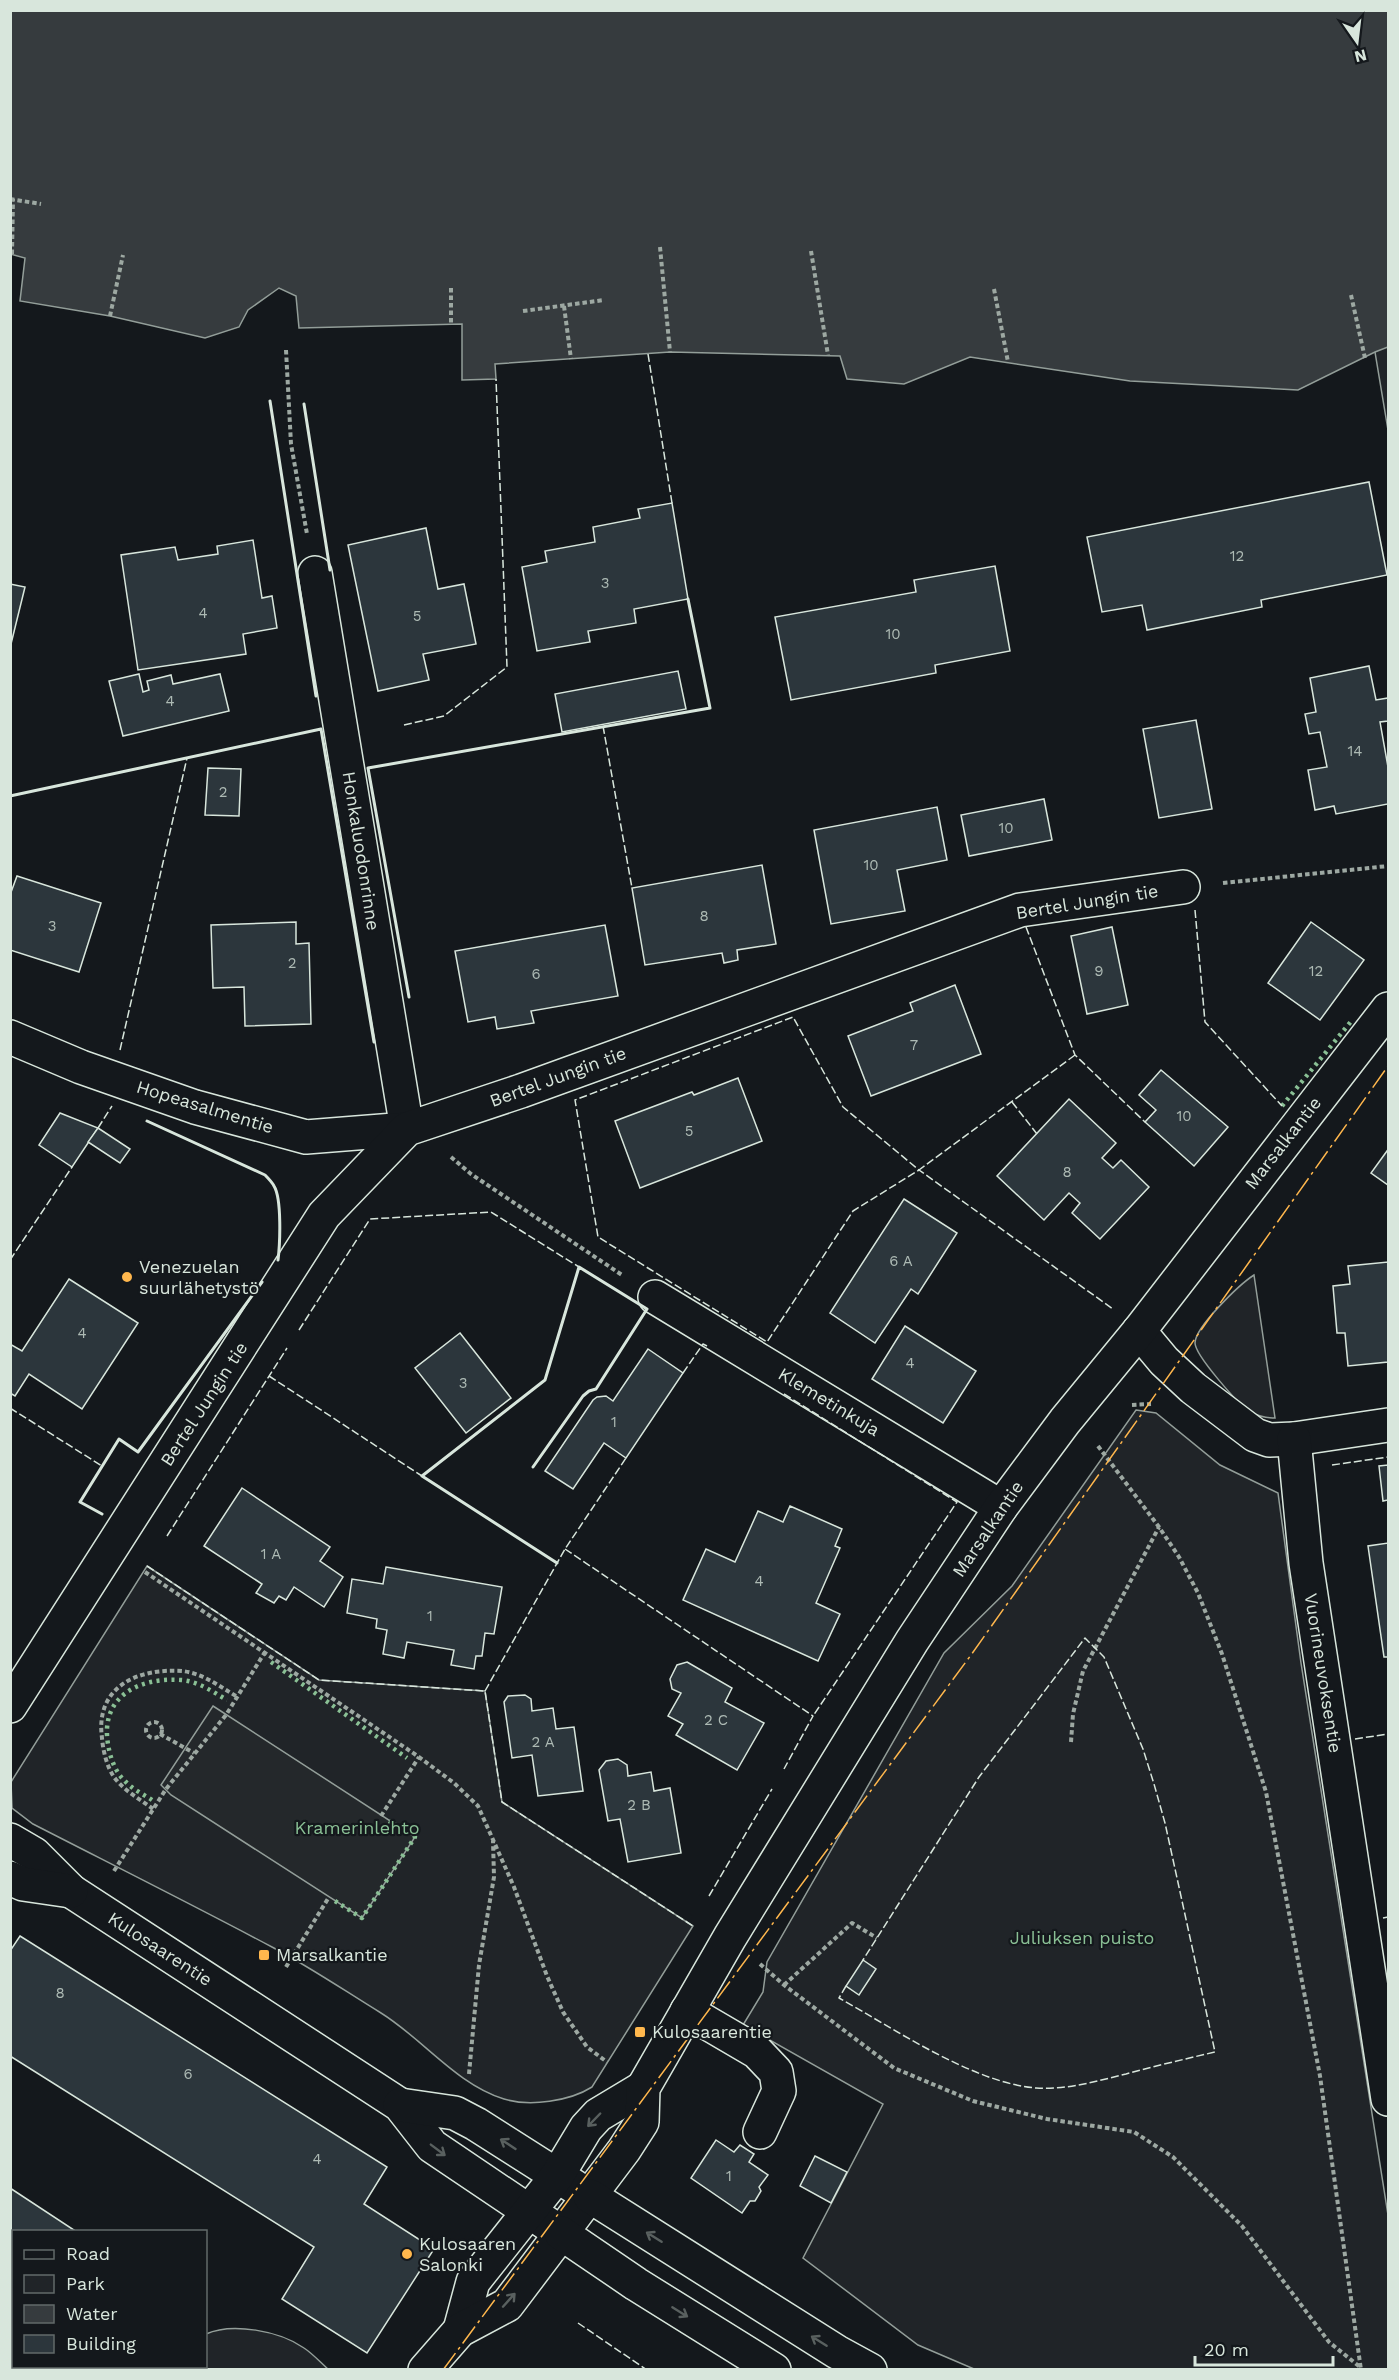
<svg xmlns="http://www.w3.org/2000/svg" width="1399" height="2380" viewBox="0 0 1399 2380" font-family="'Work Sans',sans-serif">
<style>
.green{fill:#202428;stroke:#939e99;stroke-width:1.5}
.parking{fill:#24282b;stroke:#939e99;stroke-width:1.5}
.water{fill:#363b3e;stroke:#939e99;stroke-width:1.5}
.building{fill:#2c363c;stroke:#d8e6dc;stroke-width:1.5}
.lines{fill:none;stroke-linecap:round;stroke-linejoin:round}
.minor-casing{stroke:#d8e6dc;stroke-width:36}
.major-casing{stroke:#d8e6dc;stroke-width:36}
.path{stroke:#9da8a2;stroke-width:4;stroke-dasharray:4.5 3;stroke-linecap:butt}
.minor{stroke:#14181c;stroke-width:33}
.major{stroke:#14181c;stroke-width:33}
.hedge{stroke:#8ac095;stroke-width:4.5;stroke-dasharray:3 4.5;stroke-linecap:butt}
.fence{stroke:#d8e6dc;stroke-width:1.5;stroke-dasharray:8 3;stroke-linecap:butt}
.wall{stroke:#d8e6dc;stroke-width:3}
.power{stroke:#ffb74d;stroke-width:1.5;stroke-dasharray:21 4.5 3 4.5;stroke-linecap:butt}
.oneway{stroke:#59605f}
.poi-dot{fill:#ffb74d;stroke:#14181c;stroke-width:2}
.labels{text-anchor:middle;stroke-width:4.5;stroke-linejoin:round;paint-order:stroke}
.number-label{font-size:15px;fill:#adbab4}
.street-label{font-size:18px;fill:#d8e6dc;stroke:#14181c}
.poi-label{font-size:18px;fill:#d8e6dc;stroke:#14181c;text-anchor:start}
.park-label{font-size:18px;fill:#8ac095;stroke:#14181c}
</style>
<rect width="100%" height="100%" fill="#14181c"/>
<g class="green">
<polygon points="1388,305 1388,430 1375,352"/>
<path d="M1254,1275L1275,1418C1266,1418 1257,1416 1249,1411C1238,1404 1195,1355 1195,1343C1195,1327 1240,1284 1254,1275Z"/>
<polygon points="1136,1410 1156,1413 1220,1465 1278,1493 1301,1663 1388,2215 1388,2369 974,2369 918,2345 803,2258 883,2104 743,2025 763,1992 767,1962 944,1653 1012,1586"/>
<path d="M147,1566L319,1680L485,1691L502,1802L693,1926L592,2087C570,2101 530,2107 504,2099C456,2084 423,2039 381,2013C345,1991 310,1967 272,1947C193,1905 113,1865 33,1824L12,1808L11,1782Z"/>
<path d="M11,2261L14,2263V2366H206V2334C232,2322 280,2331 304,2348C313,2354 320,2362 328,2369H11Z"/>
</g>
<polygon class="parking" points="213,1706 415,1837 362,1918 171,1795 161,1785"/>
<polygon class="water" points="11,10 1388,11 1388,347 1375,352 1298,390 1130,381 970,357 904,384 847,379 840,356 670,352 495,364 496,379 462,380 462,324 299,328 296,296 279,288 248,310 239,327 205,338 110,316 20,301 25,258 10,254"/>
<g class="building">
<polygon points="1369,482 1387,575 1261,600 1262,607 1147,630 1142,605 1102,612 1087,537"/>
<polygon points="672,503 688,599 634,609 636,623 588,631 590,642 537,651 522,567 547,562 545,551 595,542 593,527 640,518 638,509"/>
<polygon points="426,528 438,589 464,584 476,644 423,654 429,680 378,691 348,545"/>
<polygon points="253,540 262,598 272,596 277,628 243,634 246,654 138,670 121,555 175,547 178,560 218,554 217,546"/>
<polygon points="995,566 1010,651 935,665 936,673 791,700 775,617 916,592 914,580"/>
<polygon points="10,584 25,587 10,648"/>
<polygon points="1369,666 1376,700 1388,698 1388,721 1380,722 1388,767 1388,804 1336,814 1334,806 1315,810 1308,770 1327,767 1320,732 1309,734 1305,714 1316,712 1310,678"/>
<polygon points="678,671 686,709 562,732 555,694"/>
<polygon points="139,674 143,692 149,690 147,681 171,675 173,684 220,674 229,711 123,736 109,681"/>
<polygon points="1196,720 1212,809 1159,818 1143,729"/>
<polygon points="208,768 241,769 239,816 205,815"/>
<polygon points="1044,799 1052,840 969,856 961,815"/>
<polygon points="937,807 947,860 897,870 905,911 831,924 814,830"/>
<polygon points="762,865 776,944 737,950 738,960 724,963 722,953 645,965 632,888"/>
<polygon points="17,876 101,903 79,972 10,950 10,895"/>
<polygon points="296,922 296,944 309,943 311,1024 245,1026 244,987 213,988 211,925"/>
<polygon points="1311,922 1364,960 1320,1020 1268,983"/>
<polygon points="605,925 618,996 531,1011 534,1023 497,1029 495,1017 468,1022 455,951"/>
<polygon points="1112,927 1128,1005 1087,1014 1071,936"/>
<polygon points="955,985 981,1054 871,1096 848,1036 913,1011 910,1003"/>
<polygon points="1161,1070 1228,1127 1194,1166 1145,1122 1156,1110 1139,1095"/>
<polygon points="738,1078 762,1141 640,1188 615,1121 692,1092 694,1095"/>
<polygon points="1069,1099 1116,1143 1102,1158 1113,1168 1121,1160 1149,1187 1100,1239 1072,1213 1080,1203 1069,1193 1044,1220 997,1176"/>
<polygon points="60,1113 98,1128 72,1167 39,1145"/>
<polygon points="98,1128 130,1149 120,1163 88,1142"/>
<polygon points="1387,1151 1388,1152 1388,1185 1371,1173"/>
<polygon points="904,1199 957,1233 918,1294 911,1289 875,1343 830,1313"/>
<polygon points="1388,1262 1388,1362 1348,1366 1345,1333 1337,1333 1333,1286 1350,1284 1348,1266"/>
<polygon points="69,1279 138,1323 82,1409 29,1374 15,1396 10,1393 10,1344 22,1351"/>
<polygon points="905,1326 976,1371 943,1423 872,1379"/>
<polygon points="460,1333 511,1398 466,1433 415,1368"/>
<polygon points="648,1349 683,1373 626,1458 604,1443 573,1489 545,1471 593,1400 597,1397 606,1396 613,1401"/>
<polygon points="1388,1465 1388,1500 1383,1501 1379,1466"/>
<polygon points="242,1488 330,1547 320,1561 343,1577 324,1607 294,1587 286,1600 279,1596 274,1603 256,1593 262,1584 204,1546"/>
<polygon points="790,1506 842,1529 835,1546 840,1548 816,1603 840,1614 818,1661 683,1600 706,1549 735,1562 758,1511 783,1522"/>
<polygon points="1388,1543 1388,1657 1384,1657 1368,1546"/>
<polygon points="386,1567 502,1587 494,1634 485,1633 482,1656 476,1656 474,1669 451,1665 454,1650 407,1642 404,1658 383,1654 387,1630 376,1628 377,1619 347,1613 352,1579 383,1584"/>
<polygon points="687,1662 732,1688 725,1702 764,1723 737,1770 676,1735 683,1724 668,1716 681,1693 672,1689 670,1679 677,1665"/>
<polygon points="525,1695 531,1699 532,1711 553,1708 556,1729 574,1727 583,1791 538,1796 532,1755 512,1758 504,1702 508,1696"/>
<polygon points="618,1759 627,1765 628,1776 651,1772 654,1791 670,1788 681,1853 628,1862 620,1819 608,1821 599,1770 606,1761"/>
<polygon points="20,1936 387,2167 364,2204 434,2249 367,2353 282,2299 314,2247 10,2056 10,1951"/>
<polygon points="863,1960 876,1969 859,1995 846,1986"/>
<polygon points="716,2140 734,2152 740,2145 754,2154 749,2162 768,2175 759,2187 761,2191 755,2201 750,2201 742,2213 691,2178"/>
<polygon points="815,2156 847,2172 831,2203 800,2186"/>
<polygon points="10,2188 77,2232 14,2232 14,2243 10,2242"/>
</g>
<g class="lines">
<g class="minor-casing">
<g id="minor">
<polyline points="315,573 407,1129"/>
<polyline points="10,1037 81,1067 195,1107 306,1137 407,1129"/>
<polyline points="655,1297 1001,1507"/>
<polyline points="1139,1331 1164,1361 1193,1388 1255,1435 1269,1440 1294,1439 1388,1425"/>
<polyline points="1294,1439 1306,1563 1388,2099"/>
<polyline points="10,1706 324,1215 407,1129 521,1091 1020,910 1183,887"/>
<polyline points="10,1840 34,1854 71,1891 400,2105 432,2146 561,2233"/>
<polyline points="10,1878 23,1884 71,1891"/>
<polyline points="687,2011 757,2052 776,2072 779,2091 760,2132"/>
<polyline points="400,2105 455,2113 476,2124 575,2187"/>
<polyline points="460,2330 473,2282 557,2176 586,2128 598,2115 643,2088"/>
<polyline points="425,2370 460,2330 507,2305 624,2150 642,2122 643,2088 730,1937 912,1641 1001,1507 1065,1421 1139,1331 1388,1009"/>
</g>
</g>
<g class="major-casing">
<g id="major">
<polyline points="590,2196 837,2352 870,2370"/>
<polyline points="561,2233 636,2284 774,2370"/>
</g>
</g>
<g class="path">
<polyline points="10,199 41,204"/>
<polyline points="660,247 670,352"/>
<polyline points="811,251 828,355"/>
<polyline points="12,254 13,199"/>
<polyline points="451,288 451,325"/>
<polyline points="994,289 1008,362"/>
<polyline points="1351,295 1365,358"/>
<polyline points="564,306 571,359"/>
<polyline points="523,311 604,300"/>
<polyline points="110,316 123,255"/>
<polyline points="286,350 291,444 307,534"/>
<polyline points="1223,883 1388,866"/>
<polyline points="451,1157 471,1174 622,1275"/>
<polyline points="1132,1405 1151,1404"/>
<polyline points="1098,1446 1159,1527 1179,1557 1198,1593 1222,1654 1266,1792 1320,2076 1361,2370"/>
<polyline points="145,1572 419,1757 454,1783 478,1806 514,1887 547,1976 563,2012 587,2047 607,2062"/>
<circle cx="154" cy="1730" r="8"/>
<polyline points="160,1734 194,1753"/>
<polyline points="1071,1742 1073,1714 1083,1671 1159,1527"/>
<path d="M153,1809C140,1799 124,1791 114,1777C107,1767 103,1751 102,1738C95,1687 137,1668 182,1671C202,1673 219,1686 236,1696"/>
<polyline points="381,1816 419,1757"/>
<polyline points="114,1871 166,1789 226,1715 265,1652"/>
<polyline points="760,1964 784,1985 894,2068 973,2101 1047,2119 1134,2132 1173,2157 1242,2226 1329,2342 1360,2367"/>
<polyline points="286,1967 329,1897"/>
<polyline points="784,1985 852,1923 877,1938"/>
<polyline points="469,2074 479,1965 494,1877 493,1841"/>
</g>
<use href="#minor" class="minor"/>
<use href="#major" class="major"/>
<g class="hedge">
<polyline points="1282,1106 1353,1019"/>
<polyline points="271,1662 407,1758"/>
<path d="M152,1800C143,1794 132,1789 125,1781C115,1772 110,1757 108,1744C100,1697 138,1677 181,1680C198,1681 213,1692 227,1700"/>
<polyline points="335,1901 362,1918 415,1837 389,1821"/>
</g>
<g class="fence">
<polyline points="648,354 672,503"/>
<polyline points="404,725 444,716 507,667 496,379"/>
<polyline points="603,726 632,888"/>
<polyline points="1195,910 1205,1022 1282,1106"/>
<polyline points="1026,927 1075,1055 1145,1122"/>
<polyline points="120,1050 187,758"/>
<polyline points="1075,1055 919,1170 843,1107 793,1017 575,1100 598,1237 767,1342 853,1211 919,1170 1113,1309"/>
<polyline points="1012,1102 1037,1134"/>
<polyline points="98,1128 112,1106"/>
<polyline points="10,1260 72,1167"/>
<polyline points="299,1330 370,1219 491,1212 579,1267"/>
<polyline points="683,1373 703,1344 707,1346"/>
<polyline points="269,1376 422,1476"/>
<polyline points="784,1394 957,1502 813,1716"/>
<polyline points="10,1408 102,1466"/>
<polyline points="1332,1465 1388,1457"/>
<polyline points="167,1536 287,1348"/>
<polyline points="565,1549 813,1716 784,1769"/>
<polyline points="147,1566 319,1680 485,1691 502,1802 693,1926"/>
<polyline points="485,1691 565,1549 626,1458"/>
<polyline points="1355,1739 1388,1734"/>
<polyline points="709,1896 772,1789"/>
<polyline points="1383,1918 1388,1917"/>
<path d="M846,1986L839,1998C893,2028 973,2083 1036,2088C1067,2090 1097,2081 1126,2074C1155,2066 1185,2059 1215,2052L1165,1823L1154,1784L1143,1749L1104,1657L1085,1638L979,1777L863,1960"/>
<polyline points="578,2323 647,2370"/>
</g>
<g class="wall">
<polyline points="270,401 316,696"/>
<polyline points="304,404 330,570"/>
<polyline points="10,796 321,729 374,1042"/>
<polyline points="409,997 368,768 710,708 688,599"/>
<path d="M147,1121L265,1175C268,1178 272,1182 274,1186C282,1199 280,1244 278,1260"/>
<polyline points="533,1467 583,1396 589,1391 596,1389 647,1309 579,1267 545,1380 422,1476 557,1563"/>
<polyline points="102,1514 80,1502 119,1439 138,1452 262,1282"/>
</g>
<polyline class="power" points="443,2370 971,1655 1388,1066"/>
</g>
<defs><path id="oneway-shaft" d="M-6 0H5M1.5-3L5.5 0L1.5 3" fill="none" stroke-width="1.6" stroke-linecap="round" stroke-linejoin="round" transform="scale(1.5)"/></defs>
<g class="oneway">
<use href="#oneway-shaft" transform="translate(594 2120) rotate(134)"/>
<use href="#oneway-shaft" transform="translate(508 2144) rotate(-147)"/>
<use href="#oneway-shaft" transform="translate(438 2150) rotate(37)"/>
<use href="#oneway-shaft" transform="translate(654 2237) rotate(-148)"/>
<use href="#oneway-shaft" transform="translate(509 2300) rotate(-48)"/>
<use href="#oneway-shaft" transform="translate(680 2312) rotate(32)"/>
<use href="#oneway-shaft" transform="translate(819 2341) rotate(-148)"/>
</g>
<g class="poi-dot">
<circle cx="127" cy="1277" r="6"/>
<rect x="258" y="1949" width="12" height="12" rx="3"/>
<rect x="634" y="2026" width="12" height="12" rx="3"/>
<circle cx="407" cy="2254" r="6"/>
</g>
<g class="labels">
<g class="number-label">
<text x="1237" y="561">12</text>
<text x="605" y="588">3</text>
<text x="203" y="618">4</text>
<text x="417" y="621">5</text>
<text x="893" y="639">10</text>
<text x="170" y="706">4</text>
<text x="1355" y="756">14</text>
<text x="223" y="797">2</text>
<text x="1006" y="833">10</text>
<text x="871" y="870">10</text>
<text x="704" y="921">8</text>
<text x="52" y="931">3</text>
<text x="292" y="968">2</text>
<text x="1099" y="976">9</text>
<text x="1316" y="976">12</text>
<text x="536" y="979">6</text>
<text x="914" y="1050">7</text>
<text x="1184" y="1121">10</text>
<text x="689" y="1136">5</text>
<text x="1067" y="1177">8</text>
<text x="901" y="1266">6 A</text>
<text x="82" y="1338">4</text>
<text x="910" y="1368">4</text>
<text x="463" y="1388">3</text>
<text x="614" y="1427">1</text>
<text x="271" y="1559">1 A</text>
<text x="759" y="1586">4</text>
<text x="430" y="1621">1</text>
<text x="716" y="1725">2 C</text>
<text x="543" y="1747">2 A</text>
<text x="639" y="1810">2 B</text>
<text x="60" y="1998">8</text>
<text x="188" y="2079">6</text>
<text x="317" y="2164">4</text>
<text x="729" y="2181">1</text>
</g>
<g class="street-label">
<text transform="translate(361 851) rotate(81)" y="6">Honkaluodonrinne</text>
<text transform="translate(1087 902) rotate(-9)" y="6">Bertel Jungin tie</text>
<text transform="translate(558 1077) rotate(-20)" y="6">Bertel Jungin tie</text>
<text transform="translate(205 1107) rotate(17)" y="6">Hopeasalmentie</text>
<text transform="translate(1283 1143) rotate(-52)" y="6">Marsalkantie</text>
<text transform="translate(829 1402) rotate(31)" y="6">Klemetinkuja</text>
<text transform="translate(204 1404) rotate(-57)" y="6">Bertel Jungin tie</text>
<text transform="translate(988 1529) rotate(-56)" y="6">Marsalkantie</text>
<text transform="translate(1323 1673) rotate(81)" y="6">Vuorineuvoksentie</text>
<text transform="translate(160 1949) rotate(33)" y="6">Kulosaarentie</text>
</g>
<g class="poi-label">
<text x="139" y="1273">Venezuelan<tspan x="139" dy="21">suurlähetystö</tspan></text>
<text x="276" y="1961">Marsalkantie</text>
<text x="652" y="2038">Kulosaarentie</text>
<text x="419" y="2250">Kulosaaren<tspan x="419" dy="21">Salonki</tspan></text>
</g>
<g class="park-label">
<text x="357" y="1834">Kramerinlehto</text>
<text x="1082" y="1944">Juliuksen puisto</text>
</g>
</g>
<rect width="1399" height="2380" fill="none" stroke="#d8e6dc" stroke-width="24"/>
<rect x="12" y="2230" width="195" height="138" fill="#14181c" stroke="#626a69" stroke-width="1.5"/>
<rect x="24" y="2250" width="30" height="9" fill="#14181c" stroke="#626a69" stroke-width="1.5"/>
<text x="66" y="2260" font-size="18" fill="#d8e6dc">Road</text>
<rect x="24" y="2275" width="30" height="18" fill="#202428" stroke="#626a69" stroke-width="1.5"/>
<text x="66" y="2290" font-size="18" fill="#d8e6dc">Park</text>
<rect x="24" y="2305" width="30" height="18" fill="#363b3e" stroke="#626a69" stroke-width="1.5"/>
<text x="66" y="2320" font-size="18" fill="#d8e6dc">Water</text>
<rect x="24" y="2335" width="30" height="18" fill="#2c363c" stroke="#626a69" stroke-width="1.5"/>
<text x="66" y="2350" font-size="18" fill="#d8e6dc">Building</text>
<g transform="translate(1357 42) rotate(166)" stroke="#14181c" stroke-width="4.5" paint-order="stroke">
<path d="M0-4.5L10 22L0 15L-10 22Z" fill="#d8e6dc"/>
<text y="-9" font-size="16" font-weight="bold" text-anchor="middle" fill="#d8e6dc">N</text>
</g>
<path d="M1195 2356v9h138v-9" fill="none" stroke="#d8e6dc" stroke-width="3"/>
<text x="1204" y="2356" font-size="18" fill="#d8e6dc" stroke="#14181c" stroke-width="4.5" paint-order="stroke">20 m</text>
</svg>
